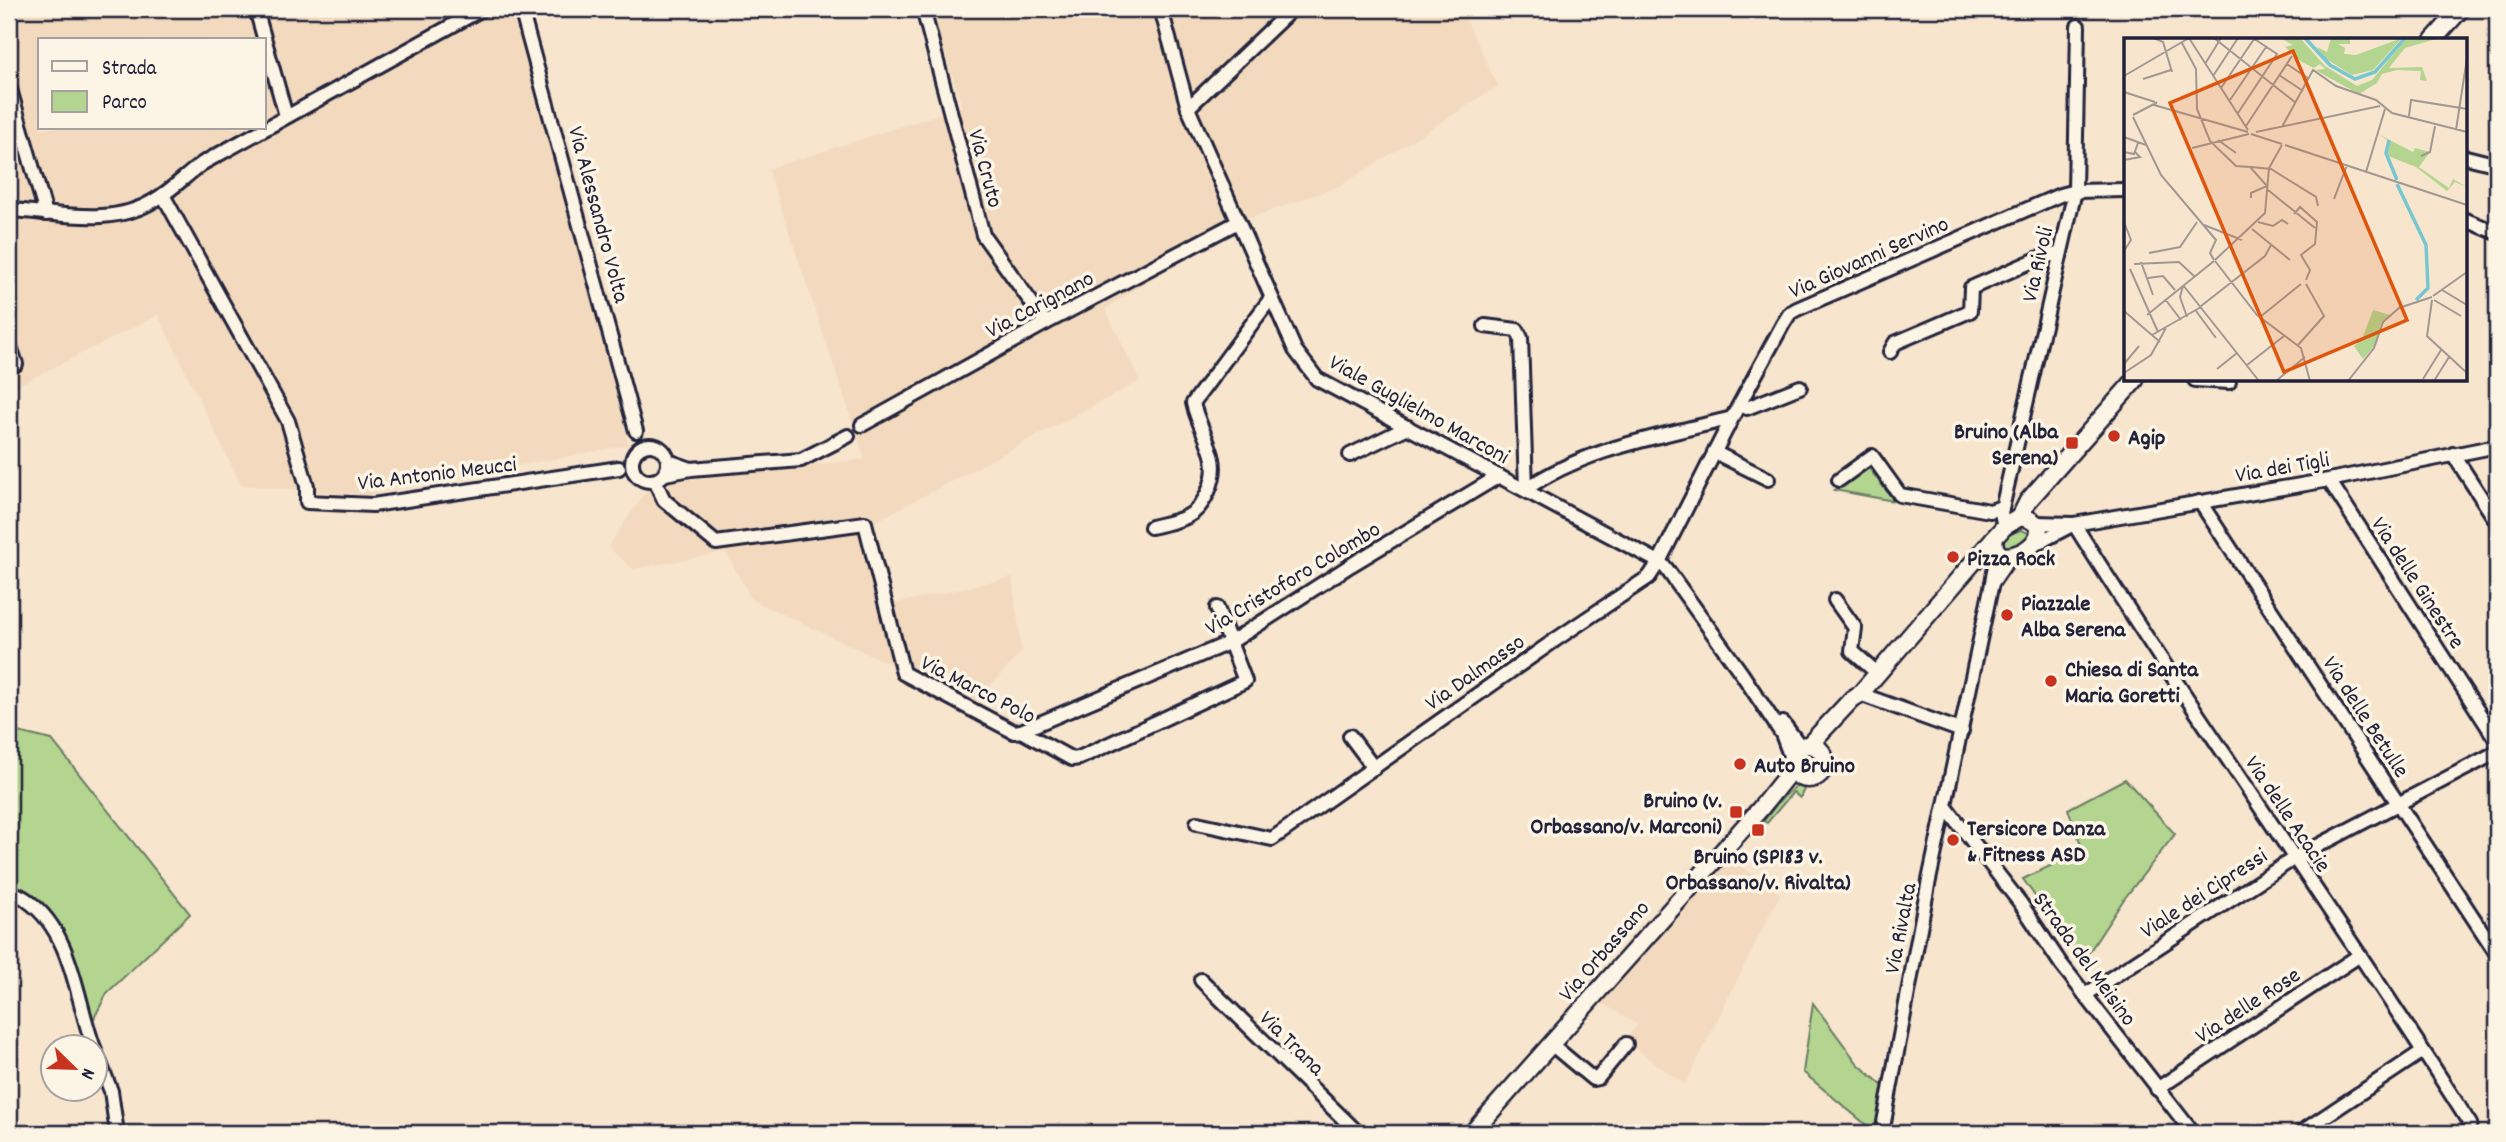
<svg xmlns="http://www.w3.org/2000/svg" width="2506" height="1142" viewBox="0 0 2506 1142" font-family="Dekko,sans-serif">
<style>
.built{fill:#f3dabe;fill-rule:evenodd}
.green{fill:#b3d58f;stroke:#6a7c65;stroke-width:2}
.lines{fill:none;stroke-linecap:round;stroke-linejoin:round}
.minor-casing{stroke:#22223b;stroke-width:18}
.major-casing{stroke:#22223b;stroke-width:21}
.minor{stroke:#fcf5e5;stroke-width:12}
.major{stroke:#fcf5e5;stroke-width:16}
.poi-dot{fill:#c8321e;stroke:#fcf5e5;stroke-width:2.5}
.labels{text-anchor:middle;stroke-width:7;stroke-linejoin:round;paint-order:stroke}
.street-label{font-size:23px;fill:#22223b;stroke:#fcf5e5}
.poi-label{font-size:23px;font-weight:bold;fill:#22223b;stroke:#fcf5e5;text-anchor:start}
.inset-river{fill:none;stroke:#76c7d0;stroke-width:3.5}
.inset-road{fill:none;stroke:#a29793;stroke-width:2}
.view{fill:#de560e;fill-opacity:0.15;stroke:#de560e;stroke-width:3.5}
.inset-edge{fill:none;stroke:#22223b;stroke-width:3.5}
</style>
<rect width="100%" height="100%" fill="#f7e5ce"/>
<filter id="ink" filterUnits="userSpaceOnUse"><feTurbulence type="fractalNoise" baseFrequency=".0143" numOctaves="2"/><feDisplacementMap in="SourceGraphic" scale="14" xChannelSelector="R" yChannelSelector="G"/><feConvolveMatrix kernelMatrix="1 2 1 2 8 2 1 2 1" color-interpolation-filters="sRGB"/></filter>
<g filter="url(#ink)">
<g class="built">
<path d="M9,9H521L622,405L628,445L364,495L241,485L158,315L9,390ZM40,40H264V128H40Z"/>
<polygon points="931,9 1461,9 1498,86 1340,186 1238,222 1105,309 1140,381 867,526 893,604 1012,577 1022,652 974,703 752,600 726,552 634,569 608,547 651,484 865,459 768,169 962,107"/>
<polygon points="1727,856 1780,894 1685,1085 1624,1040 1638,1025 1600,1002"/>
</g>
<g class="green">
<polygon points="1868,467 1894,501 1834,490"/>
<path d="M2021,530L2029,533C2026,545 2014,548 2003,548L2001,542L2010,534Z"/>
<polygon points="9,730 52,740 190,914 107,993 91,1024 63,931 38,900 9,886"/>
<polygon points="2125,779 2175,834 2124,899 2082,963 2023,879 2083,850 2068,809"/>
<path d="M1801,783L1805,787L1800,798L1793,792L1767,823L1764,821C1775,806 1785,793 1801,783Z"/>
<polygon points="1813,1003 1858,1064 1884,1087 1876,1133 1803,1072"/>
</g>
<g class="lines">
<g class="minor-casing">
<g id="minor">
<polyline points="256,9 286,116"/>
<polyline points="521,9 636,431"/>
<polyline points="923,9 983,235 1046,323"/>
<polyline points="1161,9 1188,108 1295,350 1317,379 1659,562 1666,568 1742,674 1782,734 1791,758"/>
<polyline points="9,86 46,214"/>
<polyline points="1188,108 1292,9"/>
<polyline points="2466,157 2494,164"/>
<polyline points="163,195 288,421 307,486 307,502 373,505 619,468"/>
<path d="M9,210C57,212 111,228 155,200C172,190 186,175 203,163L482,9"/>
<polyline points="2466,220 2497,233"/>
<polyline points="1485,326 1517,330 1521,338 1526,489"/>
<polyline points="9,343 16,364"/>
<polyline points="1890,352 1895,343 1970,311 1971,288 2044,256 2059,254"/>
<polyline points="2195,380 2229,382"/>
<polyline points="1740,405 1747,408 1800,387"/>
<polyline points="862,425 1046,323 1238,222"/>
<circle cx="650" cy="463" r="18"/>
<polyline points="1714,452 1768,479"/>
<polyline points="2453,454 2497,522"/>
<polyline points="1350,455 1408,427"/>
<polyline points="691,469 801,460 848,436"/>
<polyline points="665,474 691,469 668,461"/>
<polyline points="1839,480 1872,456 1900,495 1990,511 2002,507"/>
<polyline points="2329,480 2497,741"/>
<polyline points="655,481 664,500 716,543 865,523 903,673 1014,732 1021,731 1072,759 1079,758 1245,681 1217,608"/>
<path d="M1526,489C1585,448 1663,436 1732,418L1783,324L1790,313L1797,309L2060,195L2075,191L2126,190"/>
<polyline points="2200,502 2497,954"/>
<polyline points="2035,523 2074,524 2329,480 2497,446"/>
<path d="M2074,524C2201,727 2342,921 2470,1124"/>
<path d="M1151,527C1163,524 1177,522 1188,516C1205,507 1217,478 1213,459C1209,440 1197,422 1193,403L1271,298"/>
<polyline points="2004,527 2001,513 2075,191 2078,26"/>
<polyline points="2034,545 2070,526"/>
<polyline points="1997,553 1992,583 2010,557"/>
<polyline points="1835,600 1855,628 1852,651 1877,673"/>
<polyline points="1860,694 1962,731"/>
<polyline points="1783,723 1801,747"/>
<polyline points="1021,731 1231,642 1351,565 1499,476"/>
<polyline points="1350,736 1374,768"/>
<polyline points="1945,806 2021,904 2061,964 2193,1133"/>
<polyline points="1197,823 1272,839 1558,638 1649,577 1659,562 1732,418"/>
<path d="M9,891C15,894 23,896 28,901C73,933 76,1000 94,1048"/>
<polyline points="1201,980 1358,1133"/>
<polyline points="2085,995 2293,859 2497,752"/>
<polyline points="1551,1044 1593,1079 1598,1078 1626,1044"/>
<polyline points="94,1048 111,1091 117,1133"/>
<polyline points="2157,1089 2360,955"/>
<polyline points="1882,1133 1928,885 1992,583"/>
<polyline points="2300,1133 2423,1051"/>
</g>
</g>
<g class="major-casing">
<g id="major">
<polyline points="2433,40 2461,9"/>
<polyline points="2020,517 2028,501 2135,380"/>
<path d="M2020,517C2058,523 2031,558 2002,556L1995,549L1994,538L2004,527Z"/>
<polyline points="1809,745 1852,699 1860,694 1994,538"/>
<circle cx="1808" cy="762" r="17"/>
<polyline points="1472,1133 1760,809 1792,769"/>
</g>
</g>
<use href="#minor" class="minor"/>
<use href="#major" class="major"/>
</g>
</g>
<g class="poi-dot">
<circle cx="2114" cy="436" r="7"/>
<rect x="2065" y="436" width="14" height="14" rx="3.5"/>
<circle cx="1953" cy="557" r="7"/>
<circle cx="2007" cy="615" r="7"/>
<circle cx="2051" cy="681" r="7"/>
<circle cx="1740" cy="764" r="7"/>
<rect x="1729" y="805" width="14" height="14" rx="3.5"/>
<rect x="1751" y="823" width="14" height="14" rx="3.5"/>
<circle cx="1953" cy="840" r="7"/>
</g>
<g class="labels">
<g class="street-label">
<text transform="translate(987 168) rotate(75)" y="8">Via Cruto</text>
<text transform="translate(600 214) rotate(75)" y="8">Via Alessandro Volta</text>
<text transform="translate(1868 256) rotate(-24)" y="8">Via Giovanni Servino</text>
<text transform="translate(2036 264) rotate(-77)" y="8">Via Rivoli</text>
<text transform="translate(1039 303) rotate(-28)" y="8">Via Carignano</text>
<text transform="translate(1420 408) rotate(29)" y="8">Viale Guglielmo Marconi</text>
<text transform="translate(2282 466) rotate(-10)" y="8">Via dei Tigli</text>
<text transform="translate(437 472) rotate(-7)" y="8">Via Antonio Meucci</text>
<text transform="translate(1292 577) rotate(-31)" y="8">Via Cristoforo Colombo</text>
<text transform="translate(2419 582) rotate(57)" y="8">Via delle Ginestre</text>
<text transform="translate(1474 671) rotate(-35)" y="8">Via Dalmasso</text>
<text transform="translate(979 688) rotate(27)" y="8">Via Marco Polo</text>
<text transform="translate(2367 716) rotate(57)" y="8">Via delle Betulle</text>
<text transform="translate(2289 813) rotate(56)" y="8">Via delle Acacie</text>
<text transform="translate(2203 892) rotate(-33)" y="8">Viale dei Cipressi</text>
<text transform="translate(1899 928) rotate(-79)" y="8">Via Rivalta</text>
<text transform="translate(1603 950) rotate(-49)" y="8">Via Orbassano</text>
<text transform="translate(2086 958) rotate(54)" y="8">Strada del Meisino</text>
<text transform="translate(2247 1004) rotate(-33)" y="8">Via delle Rose</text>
<text transform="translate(1293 1042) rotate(45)" y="8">Via Trana</text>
</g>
<g class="poi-label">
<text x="2058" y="438" text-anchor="end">Bruino (Alba<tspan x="2058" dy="26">Serena)</tspan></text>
<text x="2128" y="444">Agip</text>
<text x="1967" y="565">Pizza Rock</text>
<text x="2021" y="610">Piazzale<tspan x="2021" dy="26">Alba Serena</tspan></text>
<text x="2065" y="676">Chiesa di Santa<tspan x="2065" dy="26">Maria Goretti</tspan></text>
<text x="1754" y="772">Auto Bruino</text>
<text x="1722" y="807" text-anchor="end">Bruino (v.<tspan x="1722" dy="26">Orbassano/v. Marconi)</tspan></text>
<text x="1967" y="835">Tersicore Danza<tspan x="1967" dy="26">&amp; Fitness ASD</tspan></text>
<text x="1758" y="863" text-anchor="middle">Bruino (SP183 v.<tspan x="1758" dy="26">Orbassano/v. Rivalta)</tspan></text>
</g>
</g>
<g transform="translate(2124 38)">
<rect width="343" height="343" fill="#f7e5ce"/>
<path d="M156,0H176L201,28L233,48L248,42L283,0H315L281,10L265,30L298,29L303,43L296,42L297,33L273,32L258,36L253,45L235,56L191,32L201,31L196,26L190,30L178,24L161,9L169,7ZM207,0H226V6H214L221,10L220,16L232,17L278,0L249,32L228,37L199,19L193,9L203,14ZM254,96L289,114L291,110L306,114L295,129L325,150L329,141L343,149L331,144L323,153L292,129L264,118L265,103ZM249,272L266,277L257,285L253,305L239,321L230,308L238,301Z" fill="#b3d58f"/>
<path class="inset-river" d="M181,0L206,27L231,41L251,34L281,0M265,102L262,115L273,142M273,146L302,207L304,250L292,262"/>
<path class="inset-road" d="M30,0L39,4L48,34M65,0L124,92M90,0L172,65M58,5L72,31L73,71L86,103L112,128L126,129L143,148L127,155V160M81,26L97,0M163,26L185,41M155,37L179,53M0,38L65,0M89,38L114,0M19,41L47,32M97,50L130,1M0,54L31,64M106,62L142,9M33,64L30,67L124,94M114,75L153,16L129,0M9,77L30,66M285,78L287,62L343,71M9,79L37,137L92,202L86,215L90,222M122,88L168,18M158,89L189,32L212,48L252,62L268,75L343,94M332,92L343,20M132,94L256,68M127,96L158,106M0,99L22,107M94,102L112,115M161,107L343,167M68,110L125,96M0,114L10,116L14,105M297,118L306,114L311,88M0,122L16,119L11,114M127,129L147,131L192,159L194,168M242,134L261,71M144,152L191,190M210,161L223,127M170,176L176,169L193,184L191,206L177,217L186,232L182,242M0,184L7,202L0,213M134,184L149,188L158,182L164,186M80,187L118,202M128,191L166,222M25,215L56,209L73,184M91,222L141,175L145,130L158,107M91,223L133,277L177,310L186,343M17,224L29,257M10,226L55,224L71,239M6,231L34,294M24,240L39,238L51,252M59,247L135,343M59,248L56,259L63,279M318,252L343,267M309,258L343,234M41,261L57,282M308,262L303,298L343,335M310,262L337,278M77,268L141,218L147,207M0,273L36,304M72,273L92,300M23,277L90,223M136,279L177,246M28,297L77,269M174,307L200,278L182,246M0,326L15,308M123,327L160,298M93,331L113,315M0,335L27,317L42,290M299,341L317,312M152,343L181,319M224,343L250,310L259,284L275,270L308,259M310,343L325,319"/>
<path class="view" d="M169,13L283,282L160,334L46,65Z"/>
<rect width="343" height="343" class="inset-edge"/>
</g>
<rect width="2506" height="1142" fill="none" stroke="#fcf5e5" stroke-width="35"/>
<rect x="18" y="18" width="2471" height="1107" fill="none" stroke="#22223b" stroke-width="2.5" filter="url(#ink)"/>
<rect x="38" y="38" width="228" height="91" fill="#fcf5e5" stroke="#a5a1a1" stroke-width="2"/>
<rect x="52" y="61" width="35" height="10" fill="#fcf5e5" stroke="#a5a1a1" stroke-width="2"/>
<text x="102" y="74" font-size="21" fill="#22223b">Strada</text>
<rect x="52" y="91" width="35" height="21" fill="#b3d58f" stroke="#a5a1a1" stroke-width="2"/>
<text x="102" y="108" font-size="21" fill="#22223b">Parco</text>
<g transform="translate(74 1068) rotate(113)"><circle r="33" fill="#fcf5e5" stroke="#a5a1a1" stroke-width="2"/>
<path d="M0-5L12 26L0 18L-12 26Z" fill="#c8321e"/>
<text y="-10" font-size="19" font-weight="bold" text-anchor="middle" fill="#22223b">N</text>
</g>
</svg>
